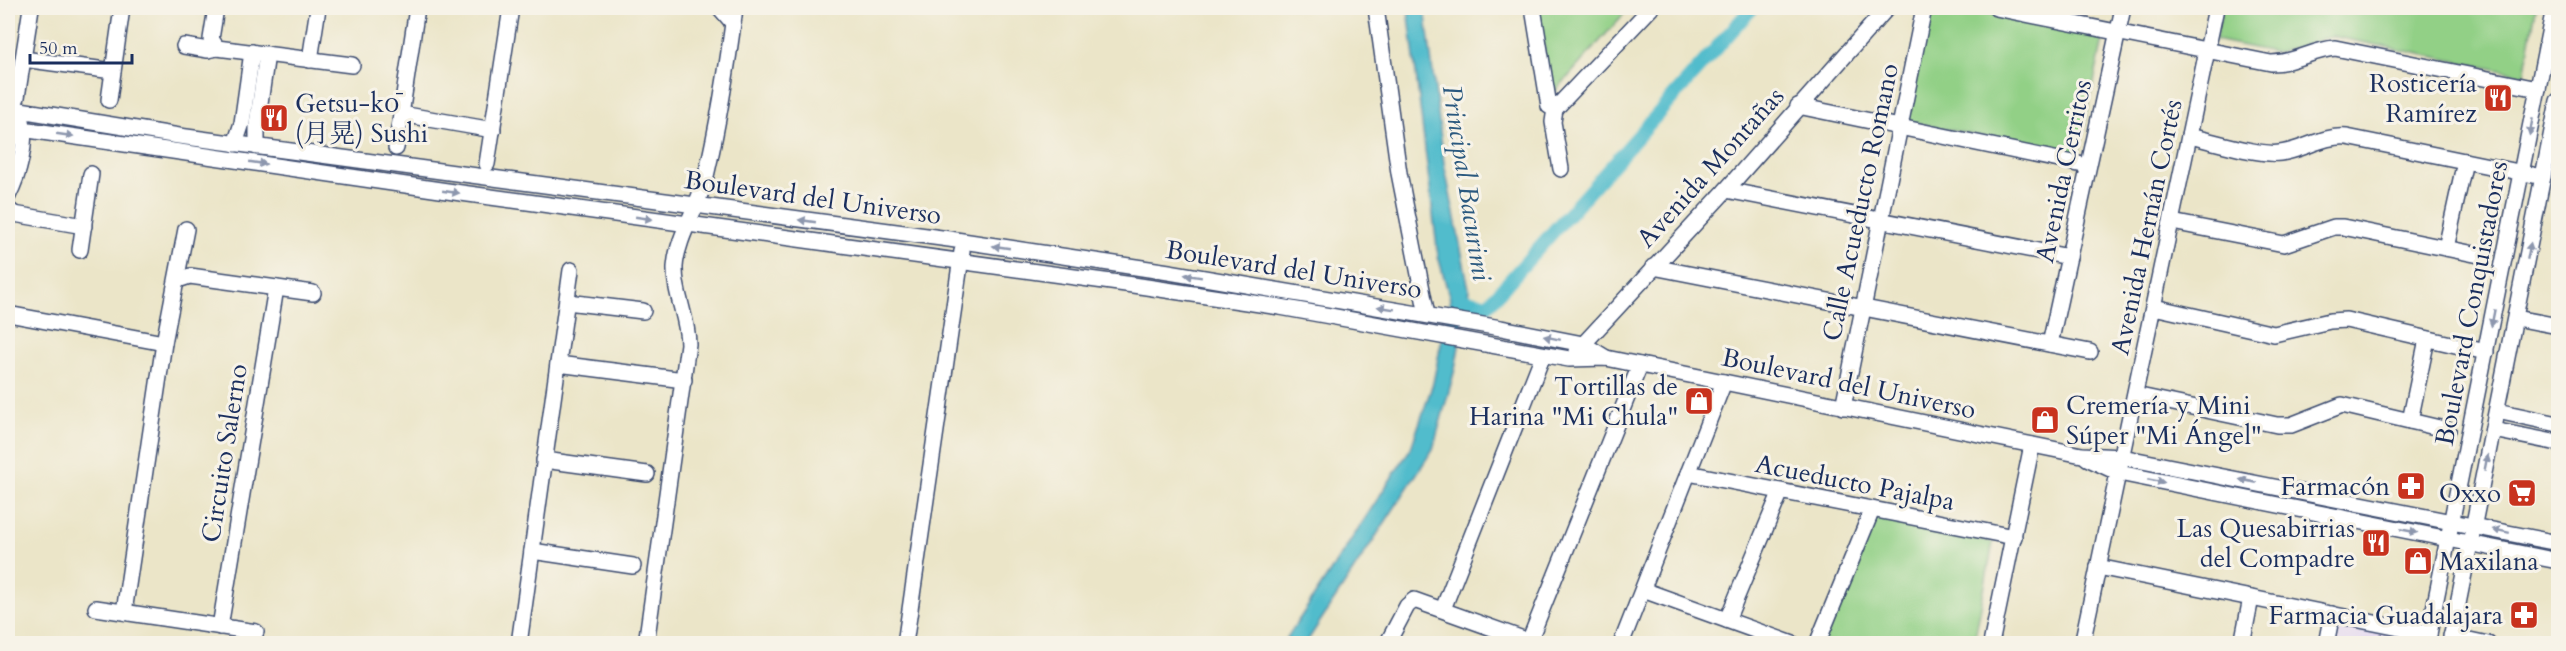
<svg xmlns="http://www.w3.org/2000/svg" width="2566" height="651" viewBox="0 0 2566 651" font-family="Cardo,'Noto Serif SC',serif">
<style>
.built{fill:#e1d4f3}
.green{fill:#92d086;stroke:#568072;stroke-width:1.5}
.water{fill:#51bccc;stroke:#367695;stroke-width:1.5}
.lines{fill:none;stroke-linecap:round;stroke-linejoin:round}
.canal{stroke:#51bccc;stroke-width:14}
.minor-casing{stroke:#3a4a6e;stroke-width:18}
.minor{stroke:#fff;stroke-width:15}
.oneway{fill:#8d97ae}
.labels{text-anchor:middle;stroke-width:6;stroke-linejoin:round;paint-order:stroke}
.poi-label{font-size:26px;fill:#1b2f5e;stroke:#f7f3e8;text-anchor:end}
.street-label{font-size:26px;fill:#1b2f5e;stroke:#f7f3e8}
.water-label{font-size:27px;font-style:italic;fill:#2b597f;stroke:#f7f3e8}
</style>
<rect width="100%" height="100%" fill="#f7f3e8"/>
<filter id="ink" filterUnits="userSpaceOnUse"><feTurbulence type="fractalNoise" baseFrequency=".0167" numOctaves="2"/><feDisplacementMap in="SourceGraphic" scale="12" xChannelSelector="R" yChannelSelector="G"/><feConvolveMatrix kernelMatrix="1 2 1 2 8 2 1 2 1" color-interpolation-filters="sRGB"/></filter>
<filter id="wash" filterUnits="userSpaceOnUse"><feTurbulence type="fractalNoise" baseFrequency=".008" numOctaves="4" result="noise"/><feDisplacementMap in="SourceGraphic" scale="24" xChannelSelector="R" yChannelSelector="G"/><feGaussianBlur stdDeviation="1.35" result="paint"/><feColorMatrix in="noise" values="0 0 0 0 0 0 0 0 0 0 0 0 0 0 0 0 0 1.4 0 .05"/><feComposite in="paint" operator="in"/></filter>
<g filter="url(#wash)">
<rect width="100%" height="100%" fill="#ebe5c8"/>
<polygon class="built" points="2340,622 2415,637 2414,643 2336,644"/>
<g class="green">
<polygon points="1537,8 1629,8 1552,95"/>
<polygon points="1928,8 1964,8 2104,35 2078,156 1906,121"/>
<polygon points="2222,8 2536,8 2524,75 2332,36 2278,53 2215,40"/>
<polygon points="1868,516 1993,542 1974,643 1819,644"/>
</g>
<polygon class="water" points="1408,8 1425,8 1444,163 1469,289 1455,369 1433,449 1306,643 1283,644 1411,448 1433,383 1450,299 1438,256"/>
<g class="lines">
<polyline class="canal" points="1462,299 1488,305 1752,8"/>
</g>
</g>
<g filter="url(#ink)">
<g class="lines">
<g class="minor-casing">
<g id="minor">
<polyline points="216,8 211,39 217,48"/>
<polyline points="720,8 733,23"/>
<polyline points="1376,8 1399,173 1427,315"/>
<polyline points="1533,8 1549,106 1555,109 1651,8"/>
<path d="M1996,8L2271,63C2294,63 2312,50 2335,48L2538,89"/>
<polyline points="184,46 208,50 217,48 352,65"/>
<polyline points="23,59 113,71"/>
<polyline points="310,60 318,8"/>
<polyline points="109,100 122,8"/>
<polyline points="1798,106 2088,166"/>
<polyline points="8,108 179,136 949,239 1169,272 1501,328 1583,344 1606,358"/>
<polyline points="1555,109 1553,122 1561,169"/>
<polyline points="401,114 493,130"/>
<polyline points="9,116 17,97 31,8"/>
<polyline points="8,127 454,192 1133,285 1280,307 1569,359 1606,358 2082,455 2122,457 2558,543"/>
<path d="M2189,136C2213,141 2259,156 2280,153C2304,150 2323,135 2347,137L2543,177"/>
<polyline points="235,144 242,123 252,52"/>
<polyline points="257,147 257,124 267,54"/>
<polyline points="396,148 417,8"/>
<polyline points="487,164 511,8"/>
<polyline points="1726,190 2069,257"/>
<path d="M8,196C19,174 27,145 22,120"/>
<polyline points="8,209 14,214 84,226"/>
<polyline points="2172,222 2284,244 2334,227 2343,227 2484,256"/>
<polyline points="2446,248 2465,161"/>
<polyline points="80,250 91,174"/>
<polyline points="1653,267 2090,352"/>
<polyline points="178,280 190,276 313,293"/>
<polyline points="567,302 643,311"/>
<polyline points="2154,307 2274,334 2330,321 2346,320 2486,352"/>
<polyline points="8,314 164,343"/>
<polyline points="2516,318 2558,326"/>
<polyline points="2050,344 2123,8"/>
<polyline points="1577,351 1726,190 1887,8"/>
<polyline points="558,364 684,380"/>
<polyline points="2135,395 2277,425 2291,425 2342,405 2448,430"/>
<polyline points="1843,407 1924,8"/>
<polyline points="2497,411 2558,424"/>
<polyline points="2410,421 2427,339"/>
<polyline points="2493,430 2558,443"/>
<polyline points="2087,458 2119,473 2558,561"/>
<polyline points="544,460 647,474"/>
<polyline points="1688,473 2014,537"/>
<polyline points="532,551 633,566"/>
<polyline points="2098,567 2429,634"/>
<polyline points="1643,590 1793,644"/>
<polyline points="96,608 256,632"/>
<polyline points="1443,609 1543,355"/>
<polyline points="124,612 164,343 186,229"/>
<polyline points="1727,620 1781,491"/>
<polyline points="220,627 276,288"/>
<polyline points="2451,636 2488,644"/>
<polyline points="519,644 571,270"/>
<path d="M646,644L688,344C688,318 674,293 675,267C677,237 699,206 706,176C719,121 728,63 735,8"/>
<polyline points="905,644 962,251"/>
<polyline points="1387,644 1407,606 1414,600 1537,644"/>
<polyline points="1528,644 1640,365"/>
<polyline points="1621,644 1724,382"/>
<polyline points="1817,644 1872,510"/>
<polyline points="1991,644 2032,445"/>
<polyline points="2082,644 2216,8"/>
<polyline points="2242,644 2251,598"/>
<polyline points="2326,644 2332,614"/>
<polyline points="2427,644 2554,8"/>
<polyline points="2450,644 2558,101"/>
</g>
</g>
<use href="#minor" class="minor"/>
</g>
<defs><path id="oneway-solid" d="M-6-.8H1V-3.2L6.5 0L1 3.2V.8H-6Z" transform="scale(1.5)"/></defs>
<g class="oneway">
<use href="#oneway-solid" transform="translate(2531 127) rotate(101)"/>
<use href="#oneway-solid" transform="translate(65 135) rotate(8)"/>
<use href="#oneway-solid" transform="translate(258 163) rotate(8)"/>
<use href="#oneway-solid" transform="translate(451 192) rotate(8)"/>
<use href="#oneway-solid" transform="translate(644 218) rotate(8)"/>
<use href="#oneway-solid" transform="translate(807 221) rotate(-172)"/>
<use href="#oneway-solid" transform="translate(1001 247) rotate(-172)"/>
<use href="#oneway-solid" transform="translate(2529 251) rotate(-79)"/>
<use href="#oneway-solid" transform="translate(1193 276) rotate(-171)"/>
<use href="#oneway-solid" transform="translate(1386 308) rotate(-171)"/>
<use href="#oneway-solid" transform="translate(2493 318) rotate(101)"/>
<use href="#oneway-solid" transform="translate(1552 338) rotate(-168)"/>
<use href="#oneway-solid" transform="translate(2486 463) rotate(-79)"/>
<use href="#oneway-solid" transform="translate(2156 481) rotate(11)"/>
<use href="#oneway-solid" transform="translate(2248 481) rotate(-169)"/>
<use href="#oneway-solid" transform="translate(2409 531) rotate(11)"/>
<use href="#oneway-solid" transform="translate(2501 531) rotate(-168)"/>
</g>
</g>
<defs>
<g id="restaurant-square" transform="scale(1.5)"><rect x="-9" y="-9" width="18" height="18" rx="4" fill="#c8321e" stroke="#f7f3e8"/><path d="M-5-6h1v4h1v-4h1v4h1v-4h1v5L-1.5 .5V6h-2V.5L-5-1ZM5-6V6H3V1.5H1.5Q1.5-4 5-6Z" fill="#fff"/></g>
<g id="shop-square" transform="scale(1.5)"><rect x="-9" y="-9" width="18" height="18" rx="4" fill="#c8321e" stroke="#f7f3e8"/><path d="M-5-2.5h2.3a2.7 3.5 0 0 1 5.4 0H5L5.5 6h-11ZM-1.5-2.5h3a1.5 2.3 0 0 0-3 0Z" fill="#fff"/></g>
<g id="pharmacy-square" transform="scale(1.5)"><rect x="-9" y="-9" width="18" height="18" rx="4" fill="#c8321e" stroke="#f7f3e8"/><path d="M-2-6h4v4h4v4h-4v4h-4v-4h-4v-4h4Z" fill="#fff"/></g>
<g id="supermarket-square" transform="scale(1.5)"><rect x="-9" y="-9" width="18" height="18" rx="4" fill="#c8321e" stroke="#f7f3e8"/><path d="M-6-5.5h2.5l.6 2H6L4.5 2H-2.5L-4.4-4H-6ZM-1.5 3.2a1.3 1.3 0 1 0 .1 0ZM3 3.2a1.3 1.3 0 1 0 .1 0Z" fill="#fff"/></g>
</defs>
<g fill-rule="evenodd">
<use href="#restaurant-square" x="2498" y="98"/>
<use href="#restaurant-square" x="274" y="118"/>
<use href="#shop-square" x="1699" y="401"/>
<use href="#shop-square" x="2045" y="420"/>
<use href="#pharmacy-square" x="2411" y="486"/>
<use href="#supermarket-square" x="2522" y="493"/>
<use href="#restaurant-square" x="2376" y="543"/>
<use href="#shop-square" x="2418" y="561"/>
<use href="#pharmacy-square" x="2524" y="615"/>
</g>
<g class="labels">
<g class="poi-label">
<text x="2477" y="92">Rosticería<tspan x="2477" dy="30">Ramírez</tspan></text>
<text x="295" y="112" text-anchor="start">Getsu-kо̄<tspan x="295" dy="30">(月晃) Sushi</tspan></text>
<text x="1678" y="395">Tortillas de<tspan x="1678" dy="30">Harina "Mi Chula"</tspan></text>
<text x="2066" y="414" text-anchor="start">Cremería y Mini<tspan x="2066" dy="30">Súper "Mi Ángel"</tspan></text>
<text x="2390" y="495">Farmacón</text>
<text x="2501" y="502">Oxxo</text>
<text x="2355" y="537">Las Quesabirrias<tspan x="2355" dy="30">del Compadre</tspan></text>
<text x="2439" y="570" text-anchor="start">Maxilana</text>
<text x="2503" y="624">Farmacia Guadalajara</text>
</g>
<g class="street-label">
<text transform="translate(1710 167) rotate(-48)" y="9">Avenida Montañas</text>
<text transform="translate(2063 171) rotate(-78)" y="9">Avenida Cerritos</text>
<text transform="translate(813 197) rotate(8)" y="9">Boulevard del Universo</text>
<text transform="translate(1860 202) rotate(-78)" y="9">Calle Acueducto Romano</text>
<text transform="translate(2146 227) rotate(-78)" y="9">Avenida Hernán Cortés</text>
<text transform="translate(1294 269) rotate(9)" y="9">Boulevard del Universo</text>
<text transform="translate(2471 303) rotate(-79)" y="9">Boulevard Conquistadores</text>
<text transform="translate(1849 383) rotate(12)" y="9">Boulevard del Universo</text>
<text transform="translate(224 453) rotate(-81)" y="9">Circuito Salerno</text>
<text transform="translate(1855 482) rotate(11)" y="9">Acueducto Pajalpa</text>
</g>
<g class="water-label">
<text transform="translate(1467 183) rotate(81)" y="9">Principal Bacurimi</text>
</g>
</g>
<rect width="2566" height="651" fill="none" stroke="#f7f3e8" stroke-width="30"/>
<path d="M30 54v9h102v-9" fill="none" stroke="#1b2f5e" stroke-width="3"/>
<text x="39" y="54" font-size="18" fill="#1b2f5e" stroke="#f7f3e8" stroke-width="4.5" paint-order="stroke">50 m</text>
</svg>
